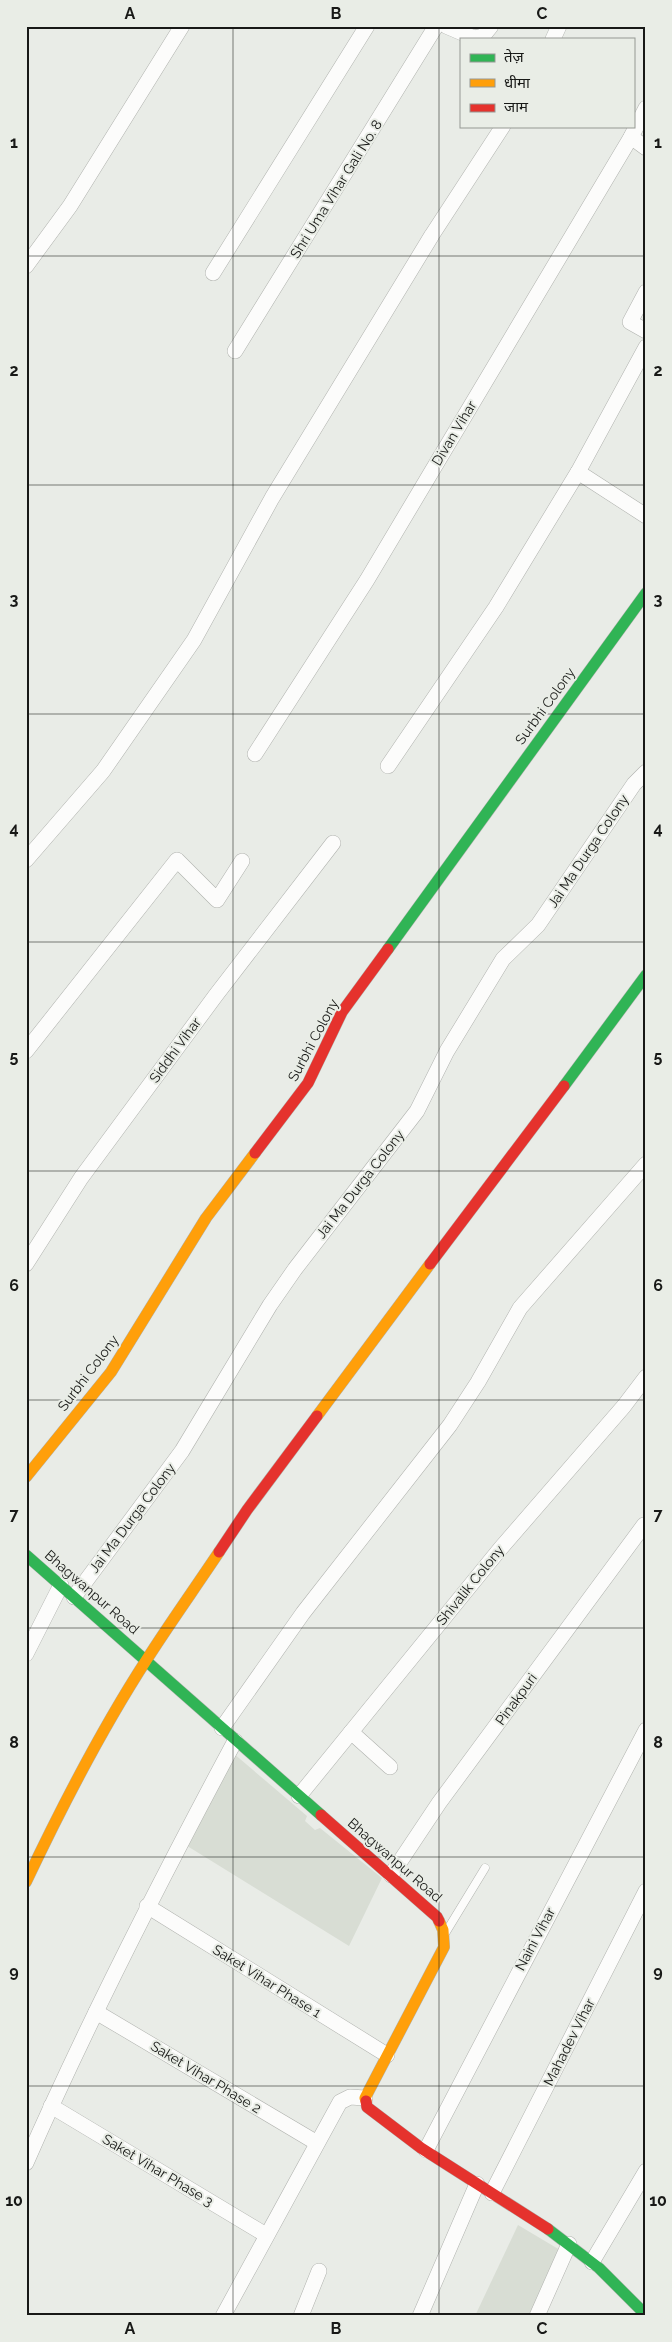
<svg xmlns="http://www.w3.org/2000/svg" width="672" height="2342" viewBox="0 0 672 2342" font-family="Raleway,'Noto Sans Devanagari',sans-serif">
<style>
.built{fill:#d8ddd4}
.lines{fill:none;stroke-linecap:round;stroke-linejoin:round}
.lane-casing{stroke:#b0b2ae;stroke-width:9}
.street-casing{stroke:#b0b2ae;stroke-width:16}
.fast-casing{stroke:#b0b2ae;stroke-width:12}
.slow-casing{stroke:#b0b2ae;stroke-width:12}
.jam-casing{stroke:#b0b2ae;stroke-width:12}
.lane{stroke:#fcfcfb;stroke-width:8}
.street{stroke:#fcfcfb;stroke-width:15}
.fast{stroke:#30b455;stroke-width:11}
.slow{stroke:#ff9f0a;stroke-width:11}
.jam{stroke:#e5322d;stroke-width:11}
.grid{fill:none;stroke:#181917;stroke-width:1;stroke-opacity:0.55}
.labels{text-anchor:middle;stroke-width:4;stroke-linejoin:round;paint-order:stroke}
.street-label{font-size:14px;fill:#181917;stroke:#e9ede6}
.neatline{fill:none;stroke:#181917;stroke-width:2}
.grid-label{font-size:16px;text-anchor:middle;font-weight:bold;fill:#181917}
</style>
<rect width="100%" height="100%" fill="#e9ece7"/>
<g class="built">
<polygon points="233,1753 307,1816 305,1821 315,1830 320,1828 382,1878 349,1946 184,1844"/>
<polygon points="518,2225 560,2250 530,2316 475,2316"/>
</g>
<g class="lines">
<g class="lane-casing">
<polyline id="lane" points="446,1932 485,1868"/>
</g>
<g class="street-casing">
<g id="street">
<polyline points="446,26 474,38 483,36 491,26"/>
<polyline points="553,39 559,26"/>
<polyline points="631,137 646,148"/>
<polyline points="26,266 70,206 182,26"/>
<polyline points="213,273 367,26"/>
<polyline points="646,292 630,322 646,331"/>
<polyline points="235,351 436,26"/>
<polyline points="578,472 646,516"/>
<polyline points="255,754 367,580 631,137 646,108"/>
<polyline points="388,766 496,607 578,472 646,347"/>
<polyline points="26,860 103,771 194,640 272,498 432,235 503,126"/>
<polyline points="26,1051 177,860 217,900 242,861"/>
<polyline points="26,1264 81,1178 216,995 333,843"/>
<polyline points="74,1597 182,1451 270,1305 295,1269 417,1111 447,1051 503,959 538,925 634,784 646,772"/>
<polyline points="26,1654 61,1585"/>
<polyline points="222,1728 303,1613 450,1425 478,1382 520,1308 646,1164"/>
<polyline points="351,1732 390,1767"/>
<polyline points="299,1796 500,1549 624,1406 646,1377"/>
<polyline points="391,1875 439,1803 644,1525"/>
<polyline points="147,1906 387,2055"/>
<polyline points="96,2012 317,2143"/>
<polyline points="51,2106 266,2235"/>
<polyline points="426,2150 646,1730"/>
<path d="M26,2163C89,2019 161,1879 235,1741"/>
<polyline points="492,2193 646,1891"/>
<polyline points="592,2262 646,2171"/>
<polyline points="223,2316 340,2102 350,2097 365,2098"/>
<polyline points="301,2316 319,2271"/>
<polyline points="420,2316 477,2184"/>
<polyline points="537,2316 569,2244"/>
</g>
</g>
<g class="fast-casing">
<g id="fast">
<polyline points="388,949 646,593"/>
<polyline points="564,1086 646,975"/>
<polyline points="26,1555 321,1815"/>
<polyline points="548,2229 599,2268 646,2315"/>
</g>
</g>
<g class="slow-casing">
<g id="slow">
<polyline points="317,1416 430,1264"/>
<polyline points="26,1477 111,1372 206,1218 255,1153"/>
<path d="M26,1882C62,1806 101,1730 147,1659C170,1623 195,1588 219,1552"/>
<polyline points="366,2101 365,2098 444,1947 443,1930 439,1921"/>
</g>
</g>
<g class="jam-casing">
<g id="jam">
<polyline points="255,1153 308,1083 342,1012 388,949"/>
<polyline points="430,1264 564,1086"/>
<polyline points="219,1552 247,1510 317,1416"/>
<polyline points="321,1815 437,1917 439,1921"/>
<polyline points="366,2101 367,2107 421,2148 548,2229"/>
</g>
</g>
<use href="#lane" class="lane"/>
<use href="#street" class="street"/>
<use href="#fast" class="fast"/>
<use href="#slow" class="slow"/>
<use href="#jam" class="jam"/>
</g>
<path class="grid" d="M233,26V2316M439,26V2316M26,256H646M26,485H646M26,714H646M26,942H646M26,1171H646M26,1400H646M26,1628H646M26,1857H646M26,2086H646"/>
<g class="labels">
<g class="street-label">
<text transform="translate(336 189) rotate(-58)" y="5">Shri Uma Vihar Gali No. 8</text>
<text transform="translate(454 433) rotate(-59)" y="5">Divan Vihar</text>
<text transform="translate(545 706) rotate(-54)" y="5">Surbhi Colony</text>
<text transform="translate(588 851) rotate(-56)" y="5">Jai Ma Durga Colony</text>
<text transform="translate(313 1040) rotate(-62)" y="5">Surbhi Colony</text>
<text transform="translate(175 1050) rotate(-54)" y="5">Siddhi Vihar</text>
<text transform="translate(360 1184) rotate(-52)" y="5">Jai Ma Durga Colony</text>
<text transform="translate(88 1373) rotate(-53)" y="5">Surbhi Colony</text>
<text transform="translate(132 1518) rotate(-53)" y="5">Jai Ma Durga Colony</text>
<text transform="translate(470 1585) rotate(-51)" y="5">Shivalik Colony</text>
<text transform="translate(92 1592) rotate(41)" y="5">Bhagwanpur Road</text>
<text transform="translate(516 1699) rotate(-54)" y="5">Pinakpuri</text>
<text transform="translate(395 1860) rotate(41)" y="5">Bhagwanpur Road</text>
<text transform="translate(535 1939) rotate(-62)" y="5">Naini Vihar</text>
<text transform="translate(267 1981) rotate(32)" y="5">Saket Vihar Phase 1</text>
<text transform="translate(569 2042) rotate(-63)" y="5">Mahadev Vihar</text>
<text transform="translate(206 2077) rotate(31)" y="5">Saket Vihar Phase 2</text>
<text transform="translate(158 2170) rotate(31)" y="5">Saket Vihar Phase 3</text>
</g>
</g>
<rect width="672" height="2342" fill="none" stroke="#e9ede6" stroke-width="55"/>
<rect x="460" y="38" width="175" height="90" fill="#e9ede6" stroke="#959893"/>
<rect x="470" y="54" width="25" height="8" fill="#30b455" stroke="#959893"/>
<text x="504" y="62" font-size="15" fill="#181917">तेज़</text>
<rect x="470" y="79" width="25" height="8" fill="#ff9f0a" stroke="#959893"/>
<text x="504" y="88" font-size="15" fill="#181917">धीमा</text>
<rect x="470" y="104" width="25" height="8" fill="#e5322d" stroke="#959893"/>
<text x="504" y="112" font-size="15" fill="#181917">जाम</text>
<rect x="28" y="28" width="616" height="2286" class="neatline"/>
<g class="grid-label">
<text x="130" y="19">A</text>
<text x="336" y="19">B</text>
<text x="542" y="19">C</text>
<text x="14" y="148">1</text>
<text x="658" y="148">1</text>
<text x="14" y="376">2</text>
<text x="658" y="376">2</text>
<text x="14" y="605">3</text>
<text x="658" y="605">3</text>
<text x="14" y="834">4</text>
<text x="658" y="834">4</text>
<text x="14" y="1062">5</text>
<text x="658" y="1062">5</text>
<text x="14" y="1291">6</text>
<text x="658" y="1291">6</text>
<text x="14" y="1520">7</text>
<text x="658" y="1520">7</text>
<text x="14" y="1748">8</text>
<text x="658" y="1748">8</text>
<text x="14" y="1977">9</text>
<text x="658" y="1977">9</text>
<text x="14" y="2206">10</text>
<text x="658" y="2206">10</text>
<text x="130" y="2334">A</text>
<text x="336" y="2334">B</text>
<text x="542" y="2334">C</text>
</g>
</svg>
